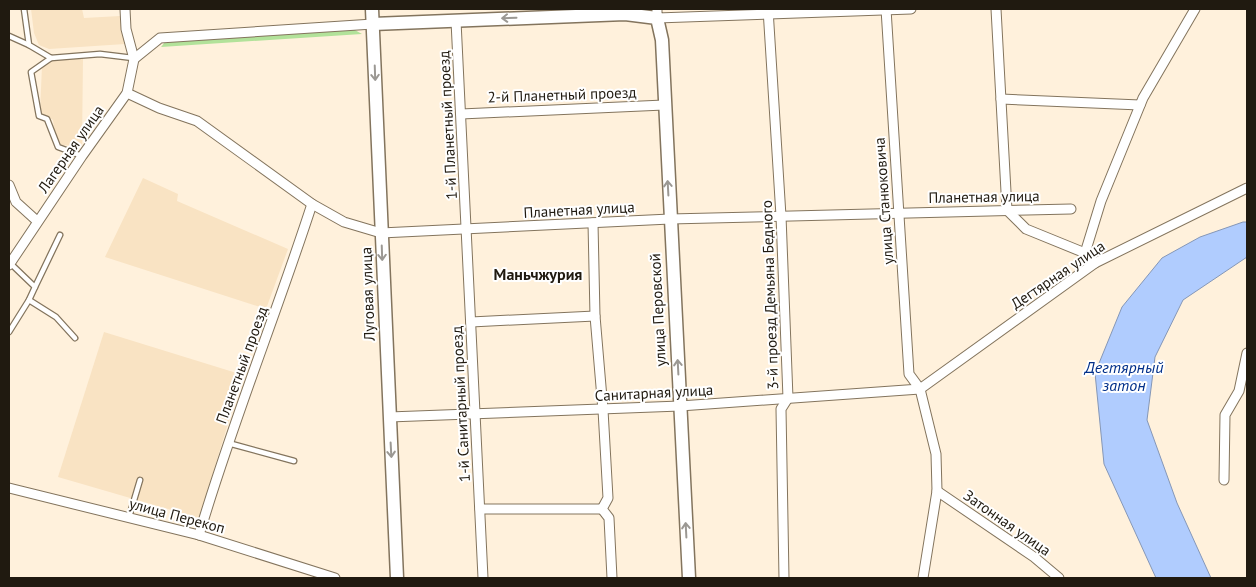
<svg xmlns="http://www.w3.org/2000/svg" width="1256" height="587" viewBox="0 0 1256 587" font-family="'PT Sans',sans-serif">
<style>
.built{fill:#f9e3c3}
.green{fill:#b2e29a}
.water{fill:#b0ccfe;stroke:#8597b7}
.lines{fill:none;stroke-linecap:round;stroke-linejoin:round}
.service-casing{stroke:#83745d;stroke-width:7}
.minor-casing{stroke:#83745d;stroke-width:11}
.secondary-casing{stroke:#83745d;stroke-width:15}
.service{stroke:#fff;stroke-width:4.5}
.minor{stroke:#fff;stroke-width:9}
.secondary{stroke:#fff;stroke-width:12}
.oneway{stroke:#9b9893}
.labels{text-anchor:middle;stroke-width:4;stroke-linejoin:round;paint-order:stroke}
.street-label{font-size:15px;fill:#201a10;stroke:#fff}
.neighbourhood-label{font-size:16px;font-weight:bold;fill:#201a10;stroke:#fff}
.water-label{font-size:16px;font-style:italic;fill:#012f89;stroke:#fff}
</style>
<rect width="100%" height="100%" fill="#fff1dc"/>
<g class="built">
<polygon points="31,9 82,9 84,18 120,16 125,44 49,49 39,45 34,33"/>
<polygon points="83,57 82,146 56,145 53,120 40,112 42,66 51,60"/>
<polygon points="143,178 178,194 177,201 288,249 266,309 105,257"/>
<polygon points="104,332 243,375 199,518 58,477"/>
</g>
<polygon class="green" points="353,29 362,34 161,47 165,42"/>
<polygon class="water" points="1243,222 1247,222 1247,257 1183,300 1155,357 1147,420 1177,503 1211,578 1156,578 1104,464 1095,373 1122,307 1162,258 1200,237"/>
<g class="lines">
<g class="service-casing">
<g id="service">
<polyline points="24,9 29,45 51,58 100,54 133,58"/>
<polyline points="9,36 29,45"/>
<polyline points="51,58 31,72 39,116 47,119 58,147 82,156"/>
<polyline points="35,287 60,235"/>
<polyline points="29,300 56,317 75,338"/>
<polyline points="9,332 29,300 35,287 10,263"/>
<polyline points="228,443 294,461"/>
<polyline points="129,517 140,480"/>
</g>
</g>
<g class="minor-casing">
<g id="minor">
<polyline points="657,9 657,18 911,9"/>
<polyline points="768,9 781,216 788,398 781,409 784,578"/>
<polyline points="886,9 909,374 920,389 936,454 937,491 923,578"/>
<polyline points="996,9 1007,210 1026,229 1085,253"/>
<polyline points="456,21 483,578"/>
<polyline points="134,59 160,38 373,24"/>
<polyline points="127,93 159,108 197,121 312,204 344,222 381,233 670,219 1071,209"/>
<polyline points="1001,99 1140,105"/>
<polyline points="461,114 664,105"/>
<polyline points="9,185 16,202 37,221"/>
<polyline points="593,223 595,316 603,410 608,498 602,509 609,518 612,578"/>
<polyline points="1095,263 1085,253 1101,201 1143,98 1195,9"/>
<polyline points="9,265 82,156 127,93 134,59 126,29 125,9"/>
<polyline points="471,322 595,316"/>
<polyline points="920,389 1095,263 1247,188"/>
<polyline points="389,417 680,406 920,389"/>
<polyline points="1224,480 1225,415 1239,391 1247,353"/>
<polyline points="9,488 199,535 335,578"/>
<polyline points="937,491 1034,557 1059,578"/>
<polyline points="480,509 602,509"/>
<path d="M199,535C232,423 276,315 312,204"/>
</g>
</g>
<g class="secondary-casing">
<g id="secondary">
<polyline points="372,9 397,578"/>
<polyline points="373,24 625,14 657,18 662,40 689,578"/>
</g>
</g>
<use href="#service" class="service"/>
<use href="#minor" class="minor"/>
<use href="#secondary" class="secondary"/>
</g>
<defs><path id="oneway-shaft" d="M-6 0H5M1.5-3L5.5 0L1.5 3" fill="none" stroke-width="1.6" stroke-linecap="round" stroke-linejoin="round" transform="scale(1.25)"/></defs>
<g class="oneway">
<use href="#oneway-shaft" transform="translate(509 18) rotate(178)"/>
<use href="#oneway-shaft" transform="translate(375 73) rotate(88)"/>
<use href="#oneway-shaft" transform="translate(668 188) rotate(-93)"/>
<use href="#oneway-shaft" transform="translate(382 253) rotate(88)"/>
<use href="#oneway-shaft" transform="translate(678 367) rotate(-93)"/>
<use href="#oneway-shaft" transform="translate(391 450) rotate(87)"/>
<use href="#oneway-shaft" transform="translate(686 530) rotate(-93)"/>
</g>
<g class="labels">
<g class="street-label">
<text transform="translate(562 95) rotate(-2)" y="5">2-й Планетный проезд</text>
<text transform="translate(448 125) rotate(-93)" y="5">1-й Планетный проезд</text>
<text transform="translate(71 149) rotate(-55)" y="5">Лагерная улица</text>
<text transform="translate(984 197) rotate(-1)" y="5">Планетная улица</text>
<text transform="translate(884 201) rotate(-94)" y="5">улица Станюковича</text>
<text transform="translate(579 210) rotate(-3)" y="5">Планетная улица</text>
<text transform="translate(1058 275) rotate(-34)" y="5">Дегтярная улица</text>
<text transform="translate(368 294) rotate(-92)" y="5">Луговая улица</text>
<text transform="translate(770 295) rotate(-92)" y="5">3-й проезд Демьяна Бедного</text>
<text transform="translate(658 310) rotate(-93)" y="5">улица Перовской</text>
<text transform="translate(242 365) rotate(-70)" y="5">Планетный проезд</text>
<text transform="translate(654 393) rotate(-3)" y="5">Санитарная улица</text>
<text transform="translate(461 404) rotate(-93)" y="5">1-й Санитарный проезд</text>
<text transform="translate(177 516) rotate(15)" y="5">улица Перекоп</text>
<text transform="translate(1007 523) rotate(35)" y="5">Затонная улица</text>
</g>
<g class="neighbourhood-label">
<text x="538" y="280">Маньчжурия</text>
</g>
<g class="water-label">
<text x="1124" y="373">Дегтярный<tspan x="1124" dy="18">затон</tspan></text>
</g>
</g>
<rect width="1256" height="587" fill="none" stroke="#201a10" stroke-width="20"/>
</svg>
